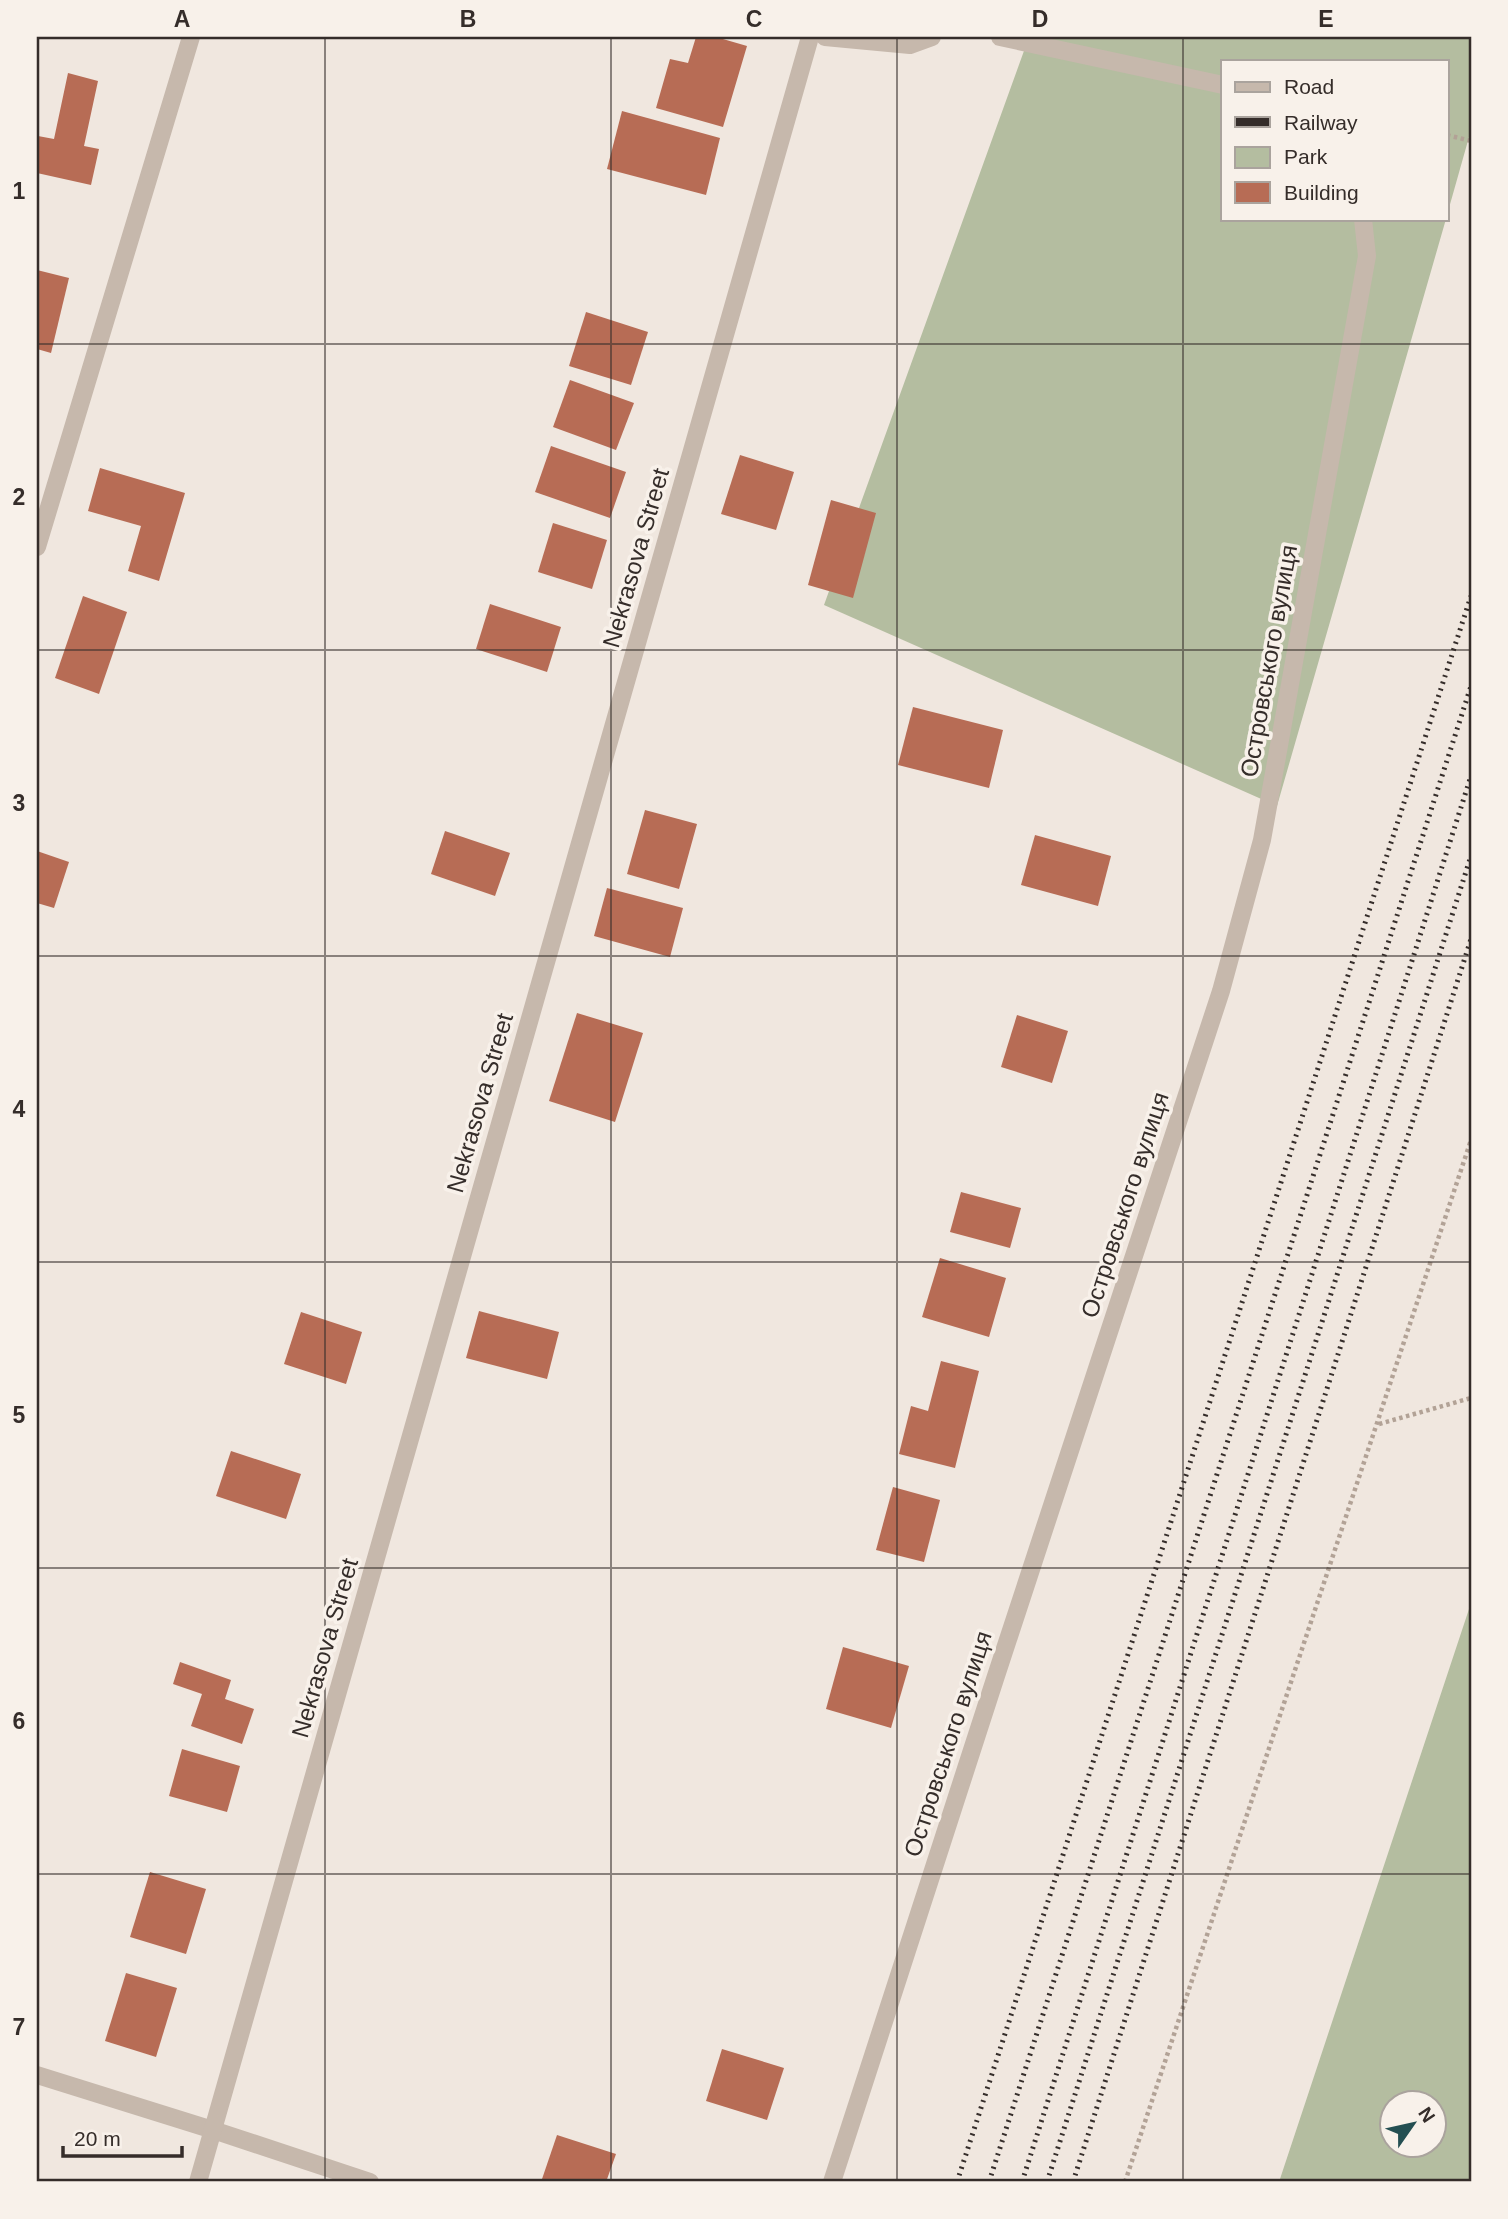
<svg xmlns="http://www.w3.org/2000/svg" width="1508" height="2219" viewBox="0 0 1508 2219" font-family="Helvetica,sans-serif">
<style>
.green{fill:#b4bda0;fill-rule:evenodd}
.building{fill:#b76c55}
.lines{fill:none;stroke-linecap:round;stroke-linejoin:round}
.path{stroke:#b2a296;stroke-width:4.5;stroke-dasharray:3.5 3.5;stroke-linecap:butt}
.street{stroke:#c6b8ac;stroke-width:18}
.rail{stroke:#352d2a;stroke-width:5;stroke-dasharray:2 5;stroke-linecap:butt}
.grid{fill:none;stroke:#352d2a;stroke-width:2;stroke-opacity:0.55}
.labels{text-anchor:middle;stroke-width:7;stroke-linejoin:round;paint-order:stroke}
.street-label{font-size:24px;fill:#352d2a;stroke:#f8f1ea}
.neatline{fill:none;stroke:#352d2a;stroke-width:2.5}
.grid-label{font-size:23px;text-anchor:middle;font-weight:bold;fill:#352d2a}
</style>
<rect width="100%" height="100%" fill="#f0e7df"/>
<g class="green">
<polygon points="1029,37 1471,37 1471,130 1447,215 1447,61 1223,61 1223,219 1446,219 1277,806 824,605"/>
<path d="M1471,1603V2182H1279ZM1392,2104H1434V2146H1392Z"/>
</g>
<g class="building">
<polygon points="696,37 716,37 747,46 723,127 656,108 670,59 688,63"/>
<polygon points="68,73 98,81 84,146 99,149 91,185 37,173 38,136 54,139"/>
<polygon points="622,111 720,138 706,195 607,169"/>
<polygon points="37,270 69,278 51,353 37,349"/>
<polygon points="586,312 648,332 631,385 569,366"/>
<polygon points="570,380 634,403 616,450 553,427"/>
<polygon points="551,446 626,472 610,518 535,492"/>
<polygon points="740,455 794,472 776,530 721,514"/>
<polygon points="100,468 185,493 159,581 128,571 141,526 88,511"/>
<polygon points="831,500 876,513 853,598 808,585"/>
<polygon points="553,523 607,540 592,589 538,572"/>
<polygon points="83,596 127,612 99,694 55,678"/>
<polygon points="490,604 561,627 547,672 476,649"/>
<polygon points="913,707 1003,730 989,788 898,765"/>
<polygon points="645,810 697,824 679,889 627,874"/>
<polygon points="445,831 510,853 495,896 431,874"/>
<polygon points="1035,835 1111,856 1098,906 1021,885"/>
<polygon points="37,851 69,862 54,908 37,903"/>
<polygon points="607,888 683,908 670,957 594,936"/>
<polygon points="577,1013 643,1033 615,1122 549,1101"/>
<polygon points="1017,1015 1068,1031 1052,1083 1001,1067"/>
<polygon points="961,1192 1021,1208 1010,1248 950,1232"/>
<polygon points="940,1258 1006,1278 989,1337 922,1317"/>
<polygon points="479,1311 559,1332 547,1379 466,1358"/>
<polygon points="301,1312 362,1332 346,1384 284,1364"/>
<polygon points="941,1361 979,1371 955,1468 899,1454 911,1406 928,1411"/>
<polygon points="231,1451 301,1474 286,1519 216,1496"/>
<polygon points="893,1487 940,1500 924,1562 876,1550"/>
<polygon points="843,1647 909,1666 891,1728 826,1709"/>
<polygon points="180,1662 231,1680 225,1699 254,1709 242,1744 191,1726 202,1694 173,1684"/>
<polygon points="182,1749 240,1766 227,1812 169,1796"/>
<polygon points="150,1872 206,1889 186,1954 130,1937"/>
<polygon points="126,1973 177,1988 156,2057 105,2041"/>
<polygon points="722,2049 784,2068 767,2120 706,2101"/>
<polygon points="557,2135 616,2154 606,2182 541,2182"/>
</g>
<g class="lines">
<g class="path">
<polyline points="1447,135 1471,141"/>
<polyline points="1379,1424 1471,1398"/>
<polyline points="1125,2182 1471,1140"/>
</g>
<g class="street">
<polyline points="825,37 910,45 932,37"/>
<polyline points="1000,37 1223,85"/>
<polyline points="37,547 191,37"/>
<polyline points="37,2075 213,2130 370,2182"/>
<polyline points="198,2182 810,37"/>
<polyline points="832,2182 995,1679 1221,991 1262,840 1367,256 1363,219"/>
</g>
<g class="rail">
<polyline points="957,2182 1471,596"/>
<polyline points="989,2182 1471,686"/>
<polyline points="1022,2182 1471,776"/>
<polyline points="1047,2182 1471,856"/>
<polyline points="1073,2182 1471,939"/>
</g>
</g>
<path class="grid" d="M325,37V2182M611,37V2182M897,37V2182M1183,37V2182M37,344H1471M37,650H1471M37,956H1471M37,1262H1471M37,1568H1471M37,1874H1471"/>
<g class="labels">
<g class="street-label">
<text transform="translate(636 558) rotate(-74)" y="8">Nekrasova Street</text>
<text transform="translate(1269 661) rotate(-80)" y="8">Островського вулиця</text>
<text transform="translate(480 1103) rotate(-74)" y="8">Nekrasova Street</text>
<text transform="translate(1125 1205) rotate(-72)" y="8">Островського вулиця</text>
<text transform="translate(325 1648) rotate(-74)" y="8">Nekrasova Street</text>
<text transform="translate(948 1744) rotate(-72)" y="8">Островського вулиця</text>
</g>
</g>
<rect width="1508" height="2219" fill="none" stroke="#f8f1ea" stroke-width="77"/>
<rect x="1221" y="60" width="228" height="161" fill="#f8f1ea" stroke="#aaa39d" stroke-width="2"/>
<rect x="1235" y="82" width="35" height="10" fill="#c6b8ac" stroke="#aaa39d" stroke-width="2"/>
<text x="1284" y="94" font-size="21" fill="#352d2a">Road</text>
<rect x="1235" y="117" width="35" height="10" fill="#352d2a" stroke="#aaa39d" stroke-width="2"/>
<text x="1284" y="130" font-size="21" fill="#352d2a">Railway</text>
<rect x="1235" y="147" width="35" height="21" fill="#b4bda0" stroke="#aaa39d" stroke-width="2"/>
<text x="1284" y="164" font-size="21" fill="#352d2a">Park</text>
<rect x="1235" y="182" width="35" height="21" fill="#b76c55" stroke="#aaa39d" stroke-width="2"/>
<text x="1284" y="200" font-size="21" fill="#352d2a">Building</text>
<g transform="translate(1413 2124) rotate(56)"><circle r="33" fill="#f8f1ea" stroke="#aaa39d" stroke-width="2"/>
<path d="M0-5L12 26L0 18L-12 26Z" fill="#244f52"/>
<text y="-10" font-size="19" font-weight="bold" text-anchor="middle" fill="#352d2a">N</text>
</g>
<path d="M63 2146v10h119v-10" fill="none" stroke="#352d2a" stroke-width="3.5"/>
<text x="74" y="2146" font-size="21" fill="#352d2a" stroke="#f8f1ea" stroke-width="5" paint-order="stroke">20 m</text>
<rect x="38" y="38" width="1432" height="2142" class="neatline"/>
<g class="grid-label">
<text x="182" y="27">A</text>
<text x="468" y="27">B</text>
<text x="754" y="27">C</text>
<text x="1040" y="27">D</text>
<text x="1326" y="27">E</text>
<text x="19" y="199">1</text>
<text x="19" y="505">2</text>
<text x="19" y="811">3</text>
<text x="19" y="1117">4</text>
<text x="19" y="1423">5</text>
<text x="19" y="1729">6</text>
<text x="19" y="2035">7</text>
</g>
</svg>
